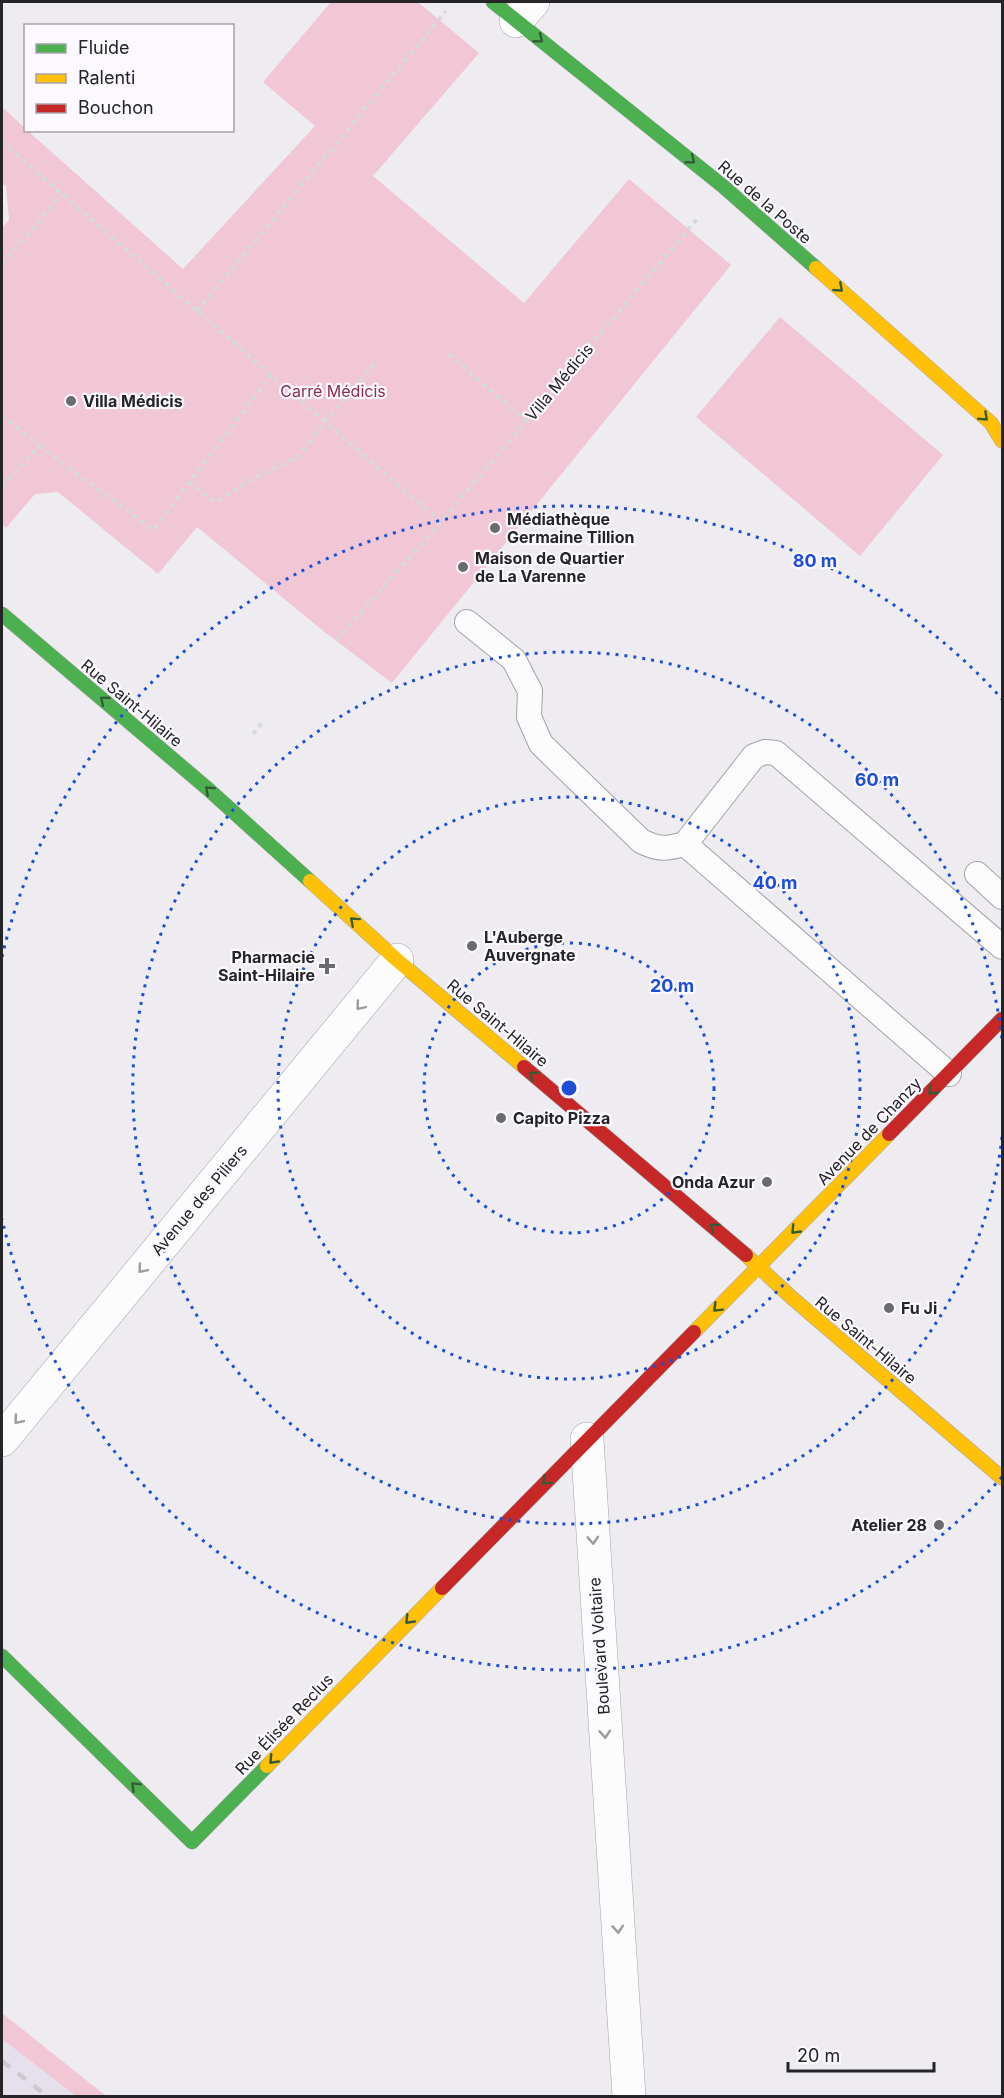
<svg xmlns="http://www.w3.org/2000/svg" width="1004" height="2098" viewBox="0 0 1004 2098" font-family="Inter,sans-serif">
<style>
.built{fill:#e5e0eb}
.green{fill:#f1c6d5}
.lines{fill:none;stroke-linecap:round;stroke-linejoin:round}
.lane-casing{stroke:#a4a2a6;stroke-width:26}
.street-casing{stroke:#a4a2a6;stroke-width:34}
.fast-casing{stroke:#a4a2a6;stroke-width:15}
.slow-casing{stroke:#a4a2a6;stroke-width:15}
.jam-casing{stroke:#a4a2a6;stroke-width:15}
.path{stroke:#d9d8da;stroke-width:4;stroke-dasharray:4.5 4.5;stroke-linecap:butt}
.lane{stroke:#fcfcfd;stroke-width:24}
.street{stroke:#fcfcfd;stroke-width:33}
.fast{stroke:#4caf50;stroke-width:14}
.slow{stroke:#ffc107;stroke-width:14}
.jam{stroke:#c62828;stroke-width:14}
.rail{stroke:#cbcbcc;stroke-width:4.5;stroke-dasharray:10 10;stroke-linecap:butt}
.oneway{stroke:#355c37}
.oneway2{stroke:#9b9b9d}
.ring{fill:none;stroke:#1d4ed8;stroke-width:3;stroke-dasharray:3 6}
.poi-dot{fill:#6b6a6e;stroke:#fbf8ff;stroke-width:2}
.labels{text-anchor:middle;stroke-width:4.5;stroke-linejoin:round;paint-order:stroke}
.street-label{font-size:16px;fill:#252427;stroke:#fbf8ff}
.park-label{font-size:16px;fill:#8c2c53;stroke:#fbf8ff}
.poi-label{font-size:16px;font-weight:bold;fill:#252427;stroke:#fbf8ff;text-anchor:start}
.centre{fill:#1d4ed8;stroke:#fbf8ff;stroke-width:3}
.ring-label{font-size:18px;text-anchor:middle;font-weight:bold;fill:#1d4ed8;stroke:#fbf8ff;stroke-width:4.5;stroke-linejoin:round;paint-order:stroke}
</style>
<rect width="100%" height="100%" fill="#eeecf1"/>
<polygon class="built" points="2,2039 76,2096 2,2096"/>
<g class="green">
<polygon points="331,2 418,2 479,53 373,176 524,303 629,179 731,265 392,683 322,630 197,527 158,574 58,492 35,494 6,528 2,525 2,228 9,220 6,186 2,183 2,107 25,128 26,130 28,131 183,269 315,126 263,82"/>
<polygon points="780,317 943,455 860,556 696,417"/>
<polygon points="2,2013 106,2096 76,2096 2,2039"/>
</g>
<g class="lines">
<g class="lane-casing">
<g id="lane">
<path d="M467,622L514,660L530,691L529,717L541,744L641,841C659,850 666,849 685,844"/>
<polyline points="977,874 1002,897"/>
<polyline points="949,1074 685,844 754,756 765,752 776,753 1002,947"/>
</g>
</g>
<g class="street-casing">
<g id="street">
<polyline points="516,21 533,2"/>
<polyline points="587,1439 629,2096"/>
<polyline points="2,1440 397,960"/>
</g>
</g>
<g class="fast-casing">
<g id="fast">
<polyline points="493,2 724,187 816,268"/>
<polyline points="2,614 208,789 310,881"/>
<polyline points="2,1656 192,1842 267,1766"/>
</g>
</g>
<g class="slow-casing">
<g id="slow">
<polyline points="816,268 991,423 1002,441"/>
<polyline points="310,881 397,960 524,1067"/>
<polyline points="746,1255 791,1297 1002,1478"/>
<polyline points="694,1332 889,1134"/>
<polyline points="267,1766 442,1588"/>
</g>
</g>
<g class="jam-casing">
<g id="jam">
<polyline points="524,1067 746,1255"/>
<polyline points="889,1134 1002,1019"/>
<polyline points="442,1588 694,1332"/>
</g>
</g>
<g class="path">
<polyline points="2,142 441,522 697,219"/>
<polyline points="2,264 62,194"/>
<polyline points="197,311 446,11"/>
<polyline points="449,354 526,421"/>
<polyline points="2,415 39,446 2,487"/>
<polyline points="39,446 153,530 271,375"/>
<polyline points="189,482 215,502 256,477 298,457 325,421 376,362"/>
<polyline points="336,640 441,522"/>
<polyline points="253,734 262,723"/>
</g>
<use href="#lane" class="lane"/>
<use href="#street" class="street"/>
<use href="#fast" class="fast"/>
<use href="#slow" class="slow"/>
<use href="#jam" class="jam"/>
<polyline class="rail" points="2,2061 47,2096"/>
</g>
<defs><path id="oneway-chevron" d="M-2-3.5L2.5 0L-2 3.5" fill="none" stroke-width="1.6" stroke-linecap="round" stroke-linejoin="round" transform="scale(1.5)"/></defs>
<g class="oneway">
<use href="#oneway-chevron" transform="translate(539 39) rotate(39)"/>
<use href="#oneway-chevron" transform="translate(691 160) rotate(39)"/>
<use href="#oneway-chevron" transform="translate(839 288) rotate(41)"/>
<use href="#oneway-chevron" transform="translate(984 417) rotate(43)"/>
<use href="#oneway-chevron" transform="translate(104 700) rotate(-140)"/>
<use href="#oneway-chevron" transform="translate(209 790) rotate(-138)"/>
<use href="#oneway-chevron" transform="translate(354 921) rotate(-138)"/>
<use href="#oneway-chevron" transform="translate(533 1075) rotate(-140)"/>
<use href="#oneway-chevron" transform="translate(932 1091) rotate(134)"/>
<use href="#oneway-chevron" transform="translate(714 1227) rotate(-140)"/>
<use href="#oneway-chevron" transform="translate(795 1230) rotate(134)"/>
<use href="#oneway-chevron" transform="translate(717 1308) rotate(135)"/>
<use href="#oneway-chevron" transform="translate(546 1481) rotate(135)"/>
<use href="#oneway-chevron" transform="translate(409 1620) rotate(134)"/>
<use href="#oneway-chevron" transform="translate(273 1760) rotate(134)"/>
<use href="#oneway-chevron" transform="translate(135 1786) rotate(-136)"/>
</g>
<g class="oneway2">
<use href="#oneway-chevron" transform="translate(360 1006) rotate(130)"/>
<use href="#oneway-chevron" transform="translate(142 1269) rotate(130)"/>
<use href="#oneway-chevron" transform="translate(18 1420) rotate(130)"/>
<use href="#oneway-chevron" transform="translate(593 1540) rotate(86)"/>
<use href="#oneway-chevron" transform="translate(605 1734) rotate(86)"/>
<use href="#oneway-chevron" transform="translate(618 1929) rotate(86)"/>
</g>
<g class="ring">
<circle cx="569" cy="1088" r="145"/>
<circle cx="569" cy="1088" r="291"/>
<path d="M1002 1137A436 436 0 1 1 1002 1039"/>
<path d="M1002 1477A582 582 0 0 1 2 1219M2 957A582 582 0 0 1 1002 699"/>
</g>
<g class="poi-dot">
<circle cx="71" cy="401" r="6"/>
<circle cx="495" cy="528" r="6"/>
<circle cx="463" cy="567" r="6"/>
<circle cx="472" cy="946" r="6"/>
<path d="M324 957h6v6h6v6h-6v6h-6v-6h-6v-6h6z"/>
<circle cx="501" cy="1118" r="6"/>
<circle cx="767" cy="1182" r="6"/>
<circle cx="889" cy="1308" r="6"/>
<circle cx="939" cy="1525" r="6"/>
</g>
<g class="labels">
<g class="street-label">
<text transform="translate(765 202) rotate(41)" y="6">Rue de la Poste</text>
<text transform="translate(559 382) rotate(-50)" y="6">Villa Médicis</text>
<text transform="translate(132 703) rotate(40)" y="6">Rue Saint-Hilaire</text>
<text transform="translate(498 1023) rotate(40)" y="6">Rue Saint-Hilaire</text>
<text transform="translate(869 1131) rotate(-46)" y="6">Avenue de Chanzy</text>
<text transform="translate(199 1200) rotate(-50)" y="6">Avenue des Piliers</text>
<text transform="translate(866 1340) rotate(40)" y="6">Rue Saint-Hilaire</text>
<text transform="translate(599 1646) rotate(-94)" y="6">Boulevard Voltaire</text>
<text transform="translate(284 1724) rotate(-46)" y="6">Rue Élisée Reclus</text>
</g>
<g class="park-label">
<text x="333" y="397">Carré Médicis</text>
</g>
<g class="poi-label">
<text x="83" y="407">Villa Médicis</text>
<text x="507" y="525">Médiathèque<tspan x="507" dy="18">Germaine Tillion</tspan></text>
<text x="475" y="564">Maison de Quartier<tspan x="475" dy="18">de La Varenne</tspan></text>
<text x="484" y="943">L'Auberge<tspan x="484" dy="18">Auvergnate</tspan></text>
<text x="315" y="963" text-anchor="end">Pharmacie<tspan x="315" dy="18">Saint-Hilaire</tspan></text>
<text x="513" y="1124">Capito Pizza</text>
<text x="755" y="1188" text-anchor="end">Onda Azur</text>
<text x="901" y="1314">Fu Ji</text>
<text x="927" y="1531" text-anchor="end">Atelier 28</text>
</g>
</g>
<circle cx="569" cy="1088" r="9" class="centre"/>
<g class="ring-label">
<text x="815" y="567">80 m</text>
<text x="877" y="786">60 m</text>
<text x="775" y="889">40 m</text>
<text x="672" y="992">20 m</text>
</g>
<rect width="1004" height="2098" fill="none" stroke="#252427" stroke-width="6"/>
<rect x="24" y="24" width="210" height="108" fill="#fbf8ff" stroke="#a5a3a9" stroke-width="1.5"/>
<rect x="36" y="44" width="30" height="9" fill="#4caf50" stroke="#a5a3a9" stroke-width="1.5"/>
<text x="78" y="54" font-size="18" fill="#252427">Fluide</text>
<rect x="36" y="74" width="30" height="9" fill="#ffc107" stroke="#a5a3a9" stroke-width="1.5"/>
<text x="78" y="84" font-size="18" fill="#252427">Ralenti</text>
<rect x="36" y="104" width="30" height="9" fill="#c62828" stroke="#a5a3a9" stroke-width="1.5"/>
<text x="78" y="114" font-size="18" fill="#252427">Bouchon</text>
<path d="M788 2062v9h146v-9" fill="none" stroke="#252427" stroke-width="3"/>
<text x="797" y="2062" font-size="18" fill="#252427" stroke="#fbf8ff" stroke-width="4.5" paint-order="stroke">20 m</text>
</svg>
